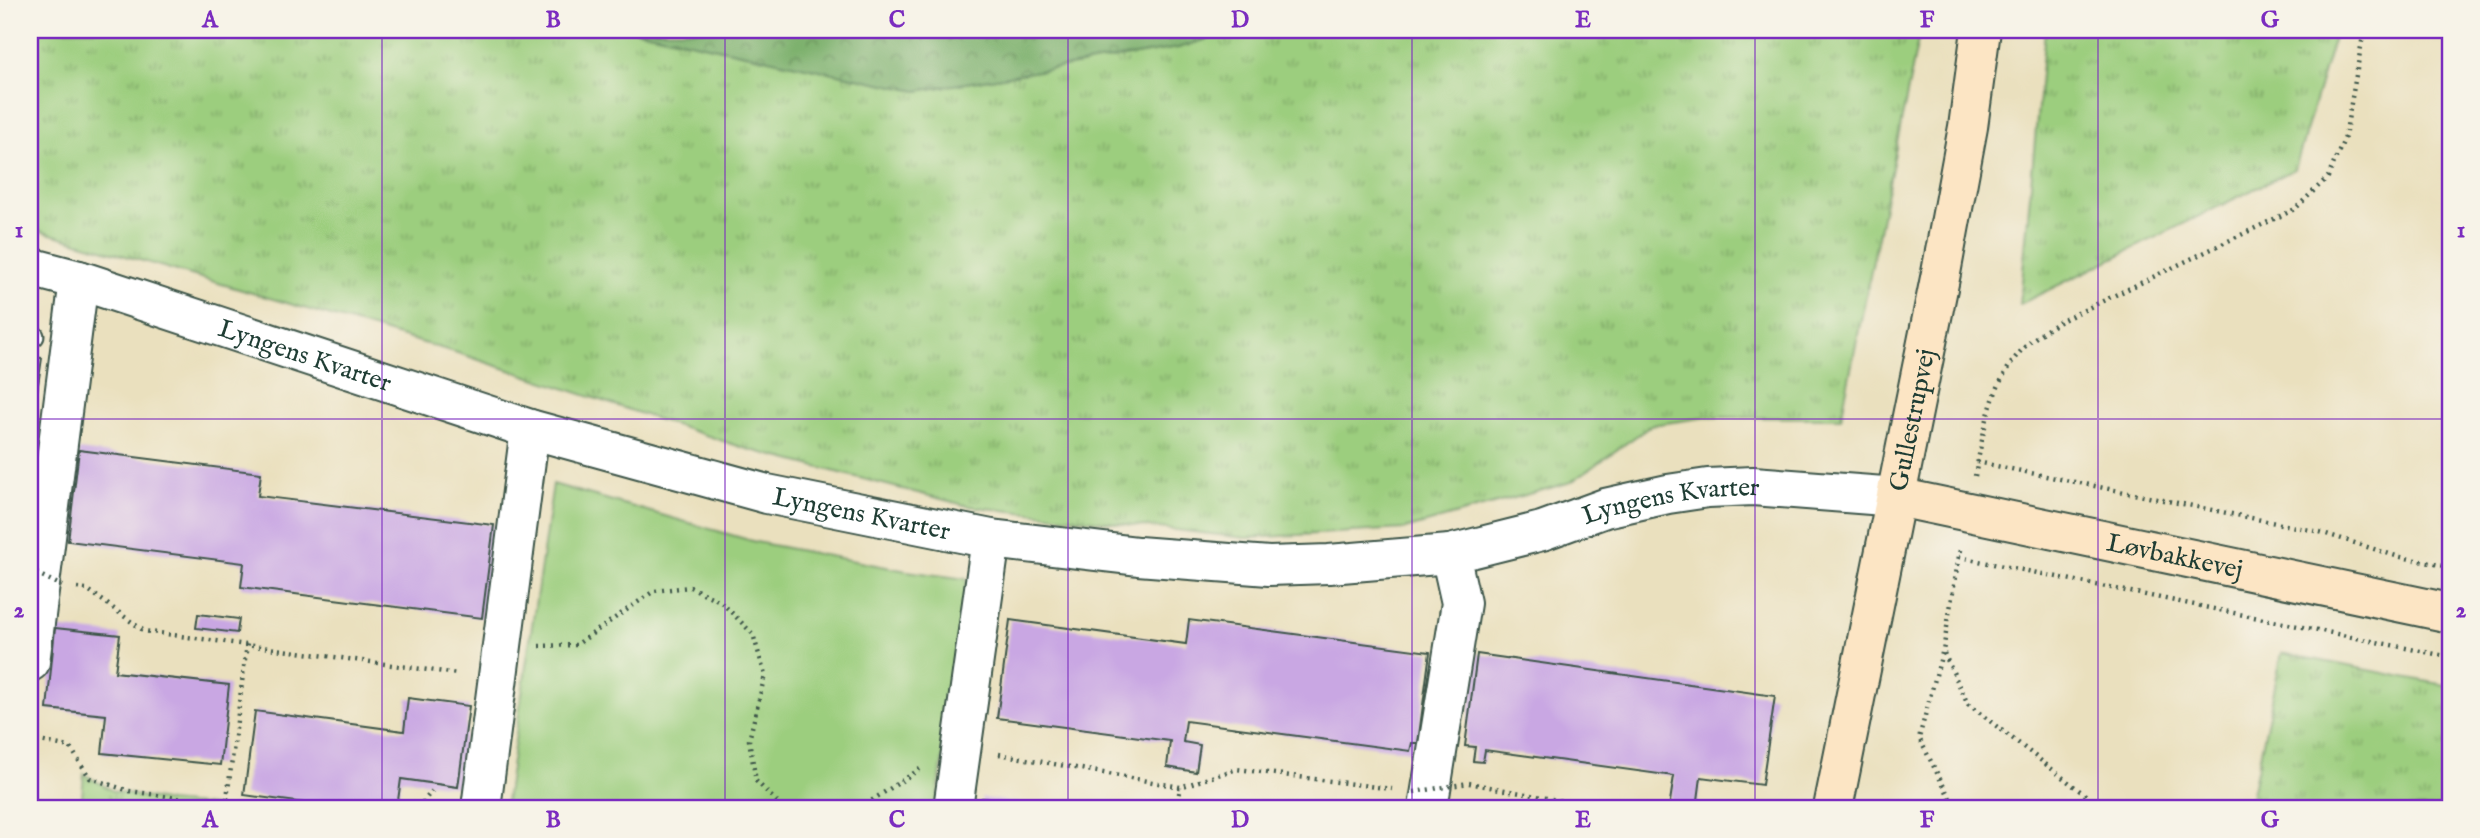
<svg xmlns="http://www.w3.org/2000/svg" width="2480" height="838" viewBox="0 0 2480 838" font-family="'IM FELL English',serif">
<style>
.grass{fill:url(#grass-tufts);stroke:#5e8659;stroke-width:2}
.forest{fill:url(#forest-crowns);stroke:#4e7750;stroke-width:2}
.park{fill:#9cce7e;stroke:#5e8659;stroke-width:2}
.building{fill:#c9a7e3}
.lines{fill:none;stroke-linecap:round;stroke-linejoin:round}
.lane-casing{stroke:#3d5549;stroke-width:23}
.street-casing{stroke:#3d5549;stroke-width:42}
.secondary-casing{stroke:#3d5549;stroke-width:42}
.path{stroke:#3d5549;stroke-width:4.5;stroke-dasharray:2 5;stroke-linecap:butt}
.lane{stroke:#fff;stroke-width:19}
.street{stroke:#fff;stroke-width:38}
.secondary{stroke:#fce5c4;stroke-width:38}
.path-bridge{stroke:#3d5549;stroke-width:4.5;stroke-dasharray:2 5;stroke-linecap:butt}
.grid{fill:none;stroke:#7b2cbf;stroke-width:2;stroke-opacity:0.55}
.labels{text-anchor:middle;stroke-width:6;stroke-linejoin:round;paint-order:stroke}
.street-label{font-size:26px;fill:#1f3d34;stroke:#f7f3e8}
.neatline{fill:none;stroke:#7b2cbf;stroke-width:2.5}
.grid-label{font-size:23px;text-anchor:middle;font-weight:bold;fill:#7b2cbf}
</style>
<defs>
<pattern id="grass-tufts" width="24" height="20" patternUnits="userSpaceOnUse" patternTransform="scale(1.75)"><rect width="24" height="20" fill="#9cce7e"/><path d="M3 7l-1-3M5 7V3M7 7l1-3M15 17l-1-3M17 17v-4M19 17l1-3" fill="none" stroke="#7fa868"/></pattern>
<pattern id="forest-crowns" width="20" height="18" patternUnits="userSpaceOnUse" patternTransform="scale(1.75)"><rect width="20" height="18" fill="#7db16d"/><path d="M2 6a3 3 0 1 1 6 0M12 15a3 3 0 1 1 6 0" fill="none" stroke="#66915a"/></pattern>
</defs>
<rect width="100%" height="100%" fill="#f7f3e8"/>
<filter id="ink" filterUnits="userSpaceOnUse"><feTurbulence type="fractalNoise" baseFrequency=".0143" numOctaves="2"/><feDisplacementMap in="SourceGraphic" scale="14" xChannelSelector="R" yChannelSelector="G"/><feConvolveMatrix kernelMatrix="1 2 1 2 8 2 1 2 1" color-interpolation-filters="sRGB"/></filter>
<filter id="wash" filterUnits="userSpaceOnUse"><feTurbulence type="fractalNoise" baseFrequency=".00686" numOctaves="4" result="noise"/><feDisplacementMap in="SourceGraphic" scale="28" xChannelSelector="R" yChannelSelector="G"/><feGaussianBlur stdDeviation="1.57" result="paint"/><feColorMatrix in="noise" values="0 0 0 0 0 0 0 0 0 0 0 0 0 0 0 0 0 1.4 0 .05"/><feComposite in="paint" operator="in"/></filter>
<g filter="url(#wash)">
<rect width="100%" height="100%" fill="#eae0be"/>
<g class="grass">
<polygon points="30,30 634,30 917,91 1178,48 1237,30 1920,30 1841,418 1708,417 1652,425 1571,482 1405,529 1245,538 968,506 747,449 461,354 30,228"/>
<polygon points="2045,30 2336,30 2295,169 2020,304"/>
<polygon points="2282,653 2450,686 2450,808 2249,808"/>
<polygon points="84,774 113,791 169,802 213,806 212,808 81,808"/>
</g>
<polygon class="forest" points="634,30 1237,30 1178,48 917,91"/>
<polygon class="park" points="553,484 756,542 907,571 967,579 936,808 505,808"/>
<g id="blocks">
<g class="building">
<polygon points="30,357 42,358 31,432 30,432"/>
<polygon points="79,450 261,473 258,496 494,525 482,618 241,587 244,563 68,541"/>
<polygon points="198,614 239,619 237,633 196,628"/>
<polygon points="1010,620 1186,644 1189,620 1430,652 1418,743 1412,743 1410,751 1186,721 1183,742 1200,745 1196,772 1167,767 1170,741 997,718"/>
<polygon points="55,628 120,635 115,672 229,685 220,765 102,753 106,715 47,709"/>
<polygon points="1477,654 1775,696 1762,785 1701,777 1697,808 1669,808 1674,776 1485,750 1483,762 1473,761 1475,747 1465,746"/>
<polygon points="408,698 469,706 458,787 401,779 397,808 342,808 244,795 255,711 404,731"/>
<polygon points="982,798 1044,806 1044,808 980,808"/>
</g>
</g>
</g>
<g filter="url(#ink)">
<use href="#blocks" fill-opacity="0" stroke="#3d5549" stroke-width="2"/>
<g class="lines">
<g class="lane-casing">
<polyline id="lane" points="30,335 34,336"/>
</g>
<g class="street-casing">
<g id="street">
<path id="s1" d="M30,267L79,280L530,429L767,494L991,539L1138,556L1269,566L1329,564L1450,554L1542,531L1605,508L1668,494L1708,488L1753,486L1897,497"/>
<polyline points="30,662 79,280"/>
<polyline points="481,808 530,429"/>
<polyline points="953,808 991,539"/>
<polyline points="1428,808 1461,603 1450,554"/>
</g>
</g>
<g class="secondary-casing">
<g id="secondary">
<path id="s2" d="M1897,497L2450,613"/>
<path id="s3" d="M1833,808L1941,273L1968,127L1981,30"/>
</g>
</g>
<g class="path">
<polyline points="1977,462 2320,532 2396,556 2450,567"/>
<path d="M1975,476C1984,429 1992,375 2030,342C2038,335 2048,329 2057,323L2295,209L2328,177L2345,137L2364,30"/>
<polyline points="1960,550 1943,651 1968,704 2102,808"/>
<polyline points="1959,557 2450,657"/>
<polyline points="77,588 87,589 144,631 458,674"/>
<polyline points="539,646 576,645 654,591 690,587 720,601 753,634 765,675 749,740 756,781 783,808"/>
<polyline points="1942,653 1919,738 1955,808"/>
<polyline points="30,739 70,747 90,778 129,791 225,805 232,808"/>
<polyline points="999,754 1180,787 1237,769 1392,789"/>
<polyline points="1469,783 1598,808"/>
<polyline points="226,806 247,644"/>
<polyline points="418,808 432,791"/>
<polyline points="860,808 920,769"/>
<polyline points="1177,808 1180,787"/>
</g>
<use href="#lane" class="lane"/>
<use href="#street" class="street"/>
<use href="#secondary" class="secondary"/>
<g class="path-bridge">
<polyline points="30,570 62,586"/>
<polyline points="1414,792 1469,783"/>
</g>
</g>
</g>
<path class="grid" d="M382,30V808M725,30V808M1068,30V808M1412,30V808M1755,30V808M2098,30V808M30,419H2450"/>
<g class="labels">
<g class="street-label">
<text dy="9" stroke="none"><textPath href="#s1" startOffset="289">Lyngens Kvarter</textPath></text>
<text dy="9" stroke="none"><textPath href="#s3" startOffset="396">Gullestrupvej</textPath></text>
<text dy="9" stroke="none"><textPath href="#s1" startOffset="1689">Lyngens Kvarter</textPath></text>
<text dy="9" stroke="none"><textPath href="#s1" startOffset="868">Lyngens Kvarter</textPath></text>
<text dy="9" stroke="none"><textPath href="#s2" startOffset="284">Løvbakkevej</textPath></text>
</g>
</g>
<rect width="2480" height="838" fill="none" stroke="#f7f3e8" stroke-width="77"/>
<rect x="38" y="38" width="2404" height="762" class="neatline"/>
<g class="grid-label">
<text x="210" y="27">A</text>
<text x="553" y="27">B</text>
<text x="897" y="27">C</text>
<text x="1240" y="27">D</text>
<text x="1583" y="27">E</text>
<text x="1927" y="27">F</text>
<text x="2270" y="27">G</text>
<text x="19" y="237">1</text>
<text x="2461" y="237">1</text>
<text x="19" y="617">2</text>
<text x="2461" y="617">2</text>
<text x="210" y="827">A</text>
<text x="553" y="827">B</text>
<text x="897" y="827">C</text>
<text x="1240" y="827">D</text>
<text x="1583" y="827">E</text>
<text x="1927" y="827">F</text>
<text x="2270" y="827">G</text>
</g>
</svg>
